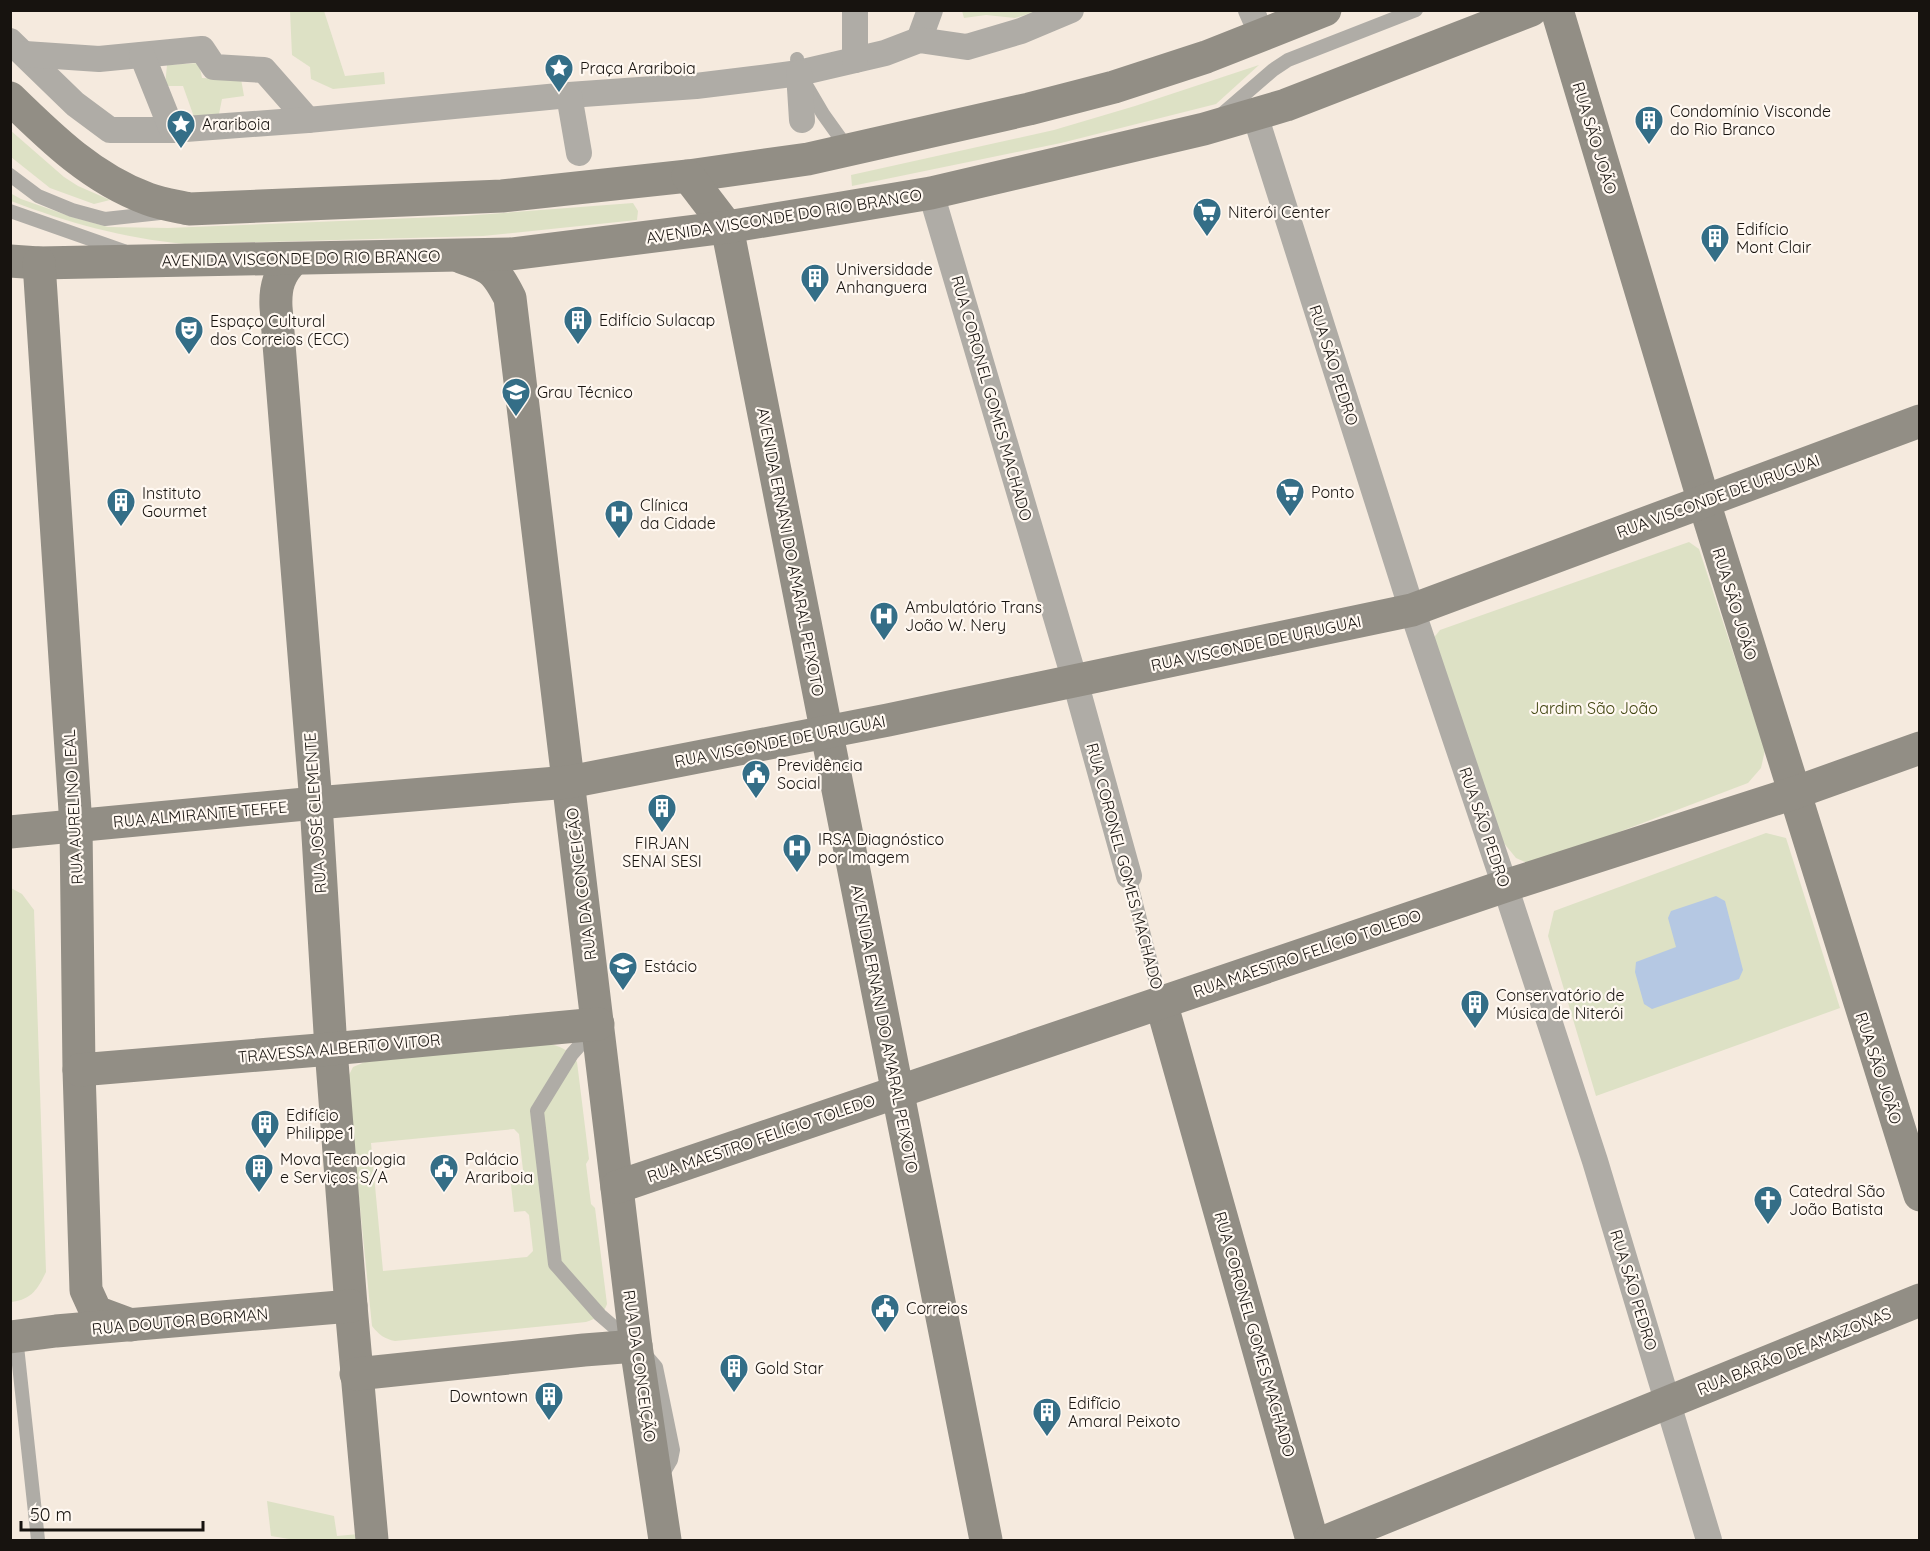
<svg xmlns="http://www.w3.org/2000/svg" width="1930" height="1551" viewBox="0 0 1930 1551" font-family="Quicksand,sans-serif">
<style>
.green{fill:#dde1c5;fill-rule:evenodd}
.water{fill:#b5c8e3}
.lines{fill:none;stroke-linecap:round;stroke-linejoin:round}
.lane{stroke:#afaca6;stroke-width:14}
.street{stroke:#afaca6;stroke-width:26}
.secondary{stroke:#928e85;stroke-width:33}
.labels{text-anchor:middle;stroke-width:4.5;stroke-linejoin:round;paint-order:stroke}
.poi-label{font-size:16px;fill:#17130f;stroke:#fff8f1;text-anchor:start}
.street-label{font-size:16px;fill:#17130f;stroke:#fff8f1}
.park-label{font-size:16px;fill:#414510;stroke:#fff8f1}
</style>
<rect width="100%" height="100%" fill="#f5eade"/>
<g class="green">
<polygon points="290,11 324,11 345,76 384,72 385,84 333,89 311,79 310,67 292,55"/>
<polygon points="962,11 1037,11 1015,18 986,15 964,18"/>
<polygon points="199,63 202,78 241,79 244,96 222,99 219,114 194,117 183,86 165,86 167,65"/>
<polygon points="1259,65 1216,104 1061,143 852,186 851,175 1054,130 1135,106"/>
<polygon points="10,130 64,177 78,186 110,200 94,204 50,188 11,157"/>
<path d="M10,193L21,199L72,217L108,227L168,228L463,216L633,203L638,211L637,220L483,236L185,244C122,238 69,223 11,201Z"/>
<polygon points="1689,542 1699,549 1765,750 1761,768 1748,783 1532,865 1516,858 1503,842 1432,640 1440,630"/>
<polygon points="1766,833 1786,838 1840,1008 1596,1096 1548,936 1554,911"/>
<path d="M11,888L22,894L34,910L46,1272C38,1289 31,1300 11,1302Z"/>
<path d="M546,1044C560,1045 569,1050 577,1062L589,1159L586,1164L591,1204L595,1208L607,1304C604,1313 596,1319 586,1322L395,1341C385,1339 379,1335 372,1326L347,1079L353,1067L365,1062ZM514,1129L519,1134L523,1170L520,1175L510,1176L514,1212L525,1211L529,1215L533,1251L527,1257L383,1271L371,1143Z"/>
<polygon points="267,1501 334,1516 337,1536 359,1534 359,1540 295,1540 271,1536"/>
</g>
<polygon class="water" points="1716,896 1725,901 1743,970 1739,979 1652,1009 1644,1004 1635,972 1636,962 1676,947 1668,918 1671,911"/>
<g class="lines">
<g class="lane">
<polyline points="797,59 799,73 823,114 848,149"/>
<polyline points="1222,114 1273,70 1288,60 1416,10"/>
<polyline points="10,175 38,196 72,210 105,219 160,213"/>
<polyline points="10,211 124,251"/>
<polyline points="1129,876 1161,1002"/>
<polyline points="595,1028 572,1054 537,1111 555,1264 600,1315 644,1353 656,1367 673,1450 671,1460 661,1477"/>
<polyline points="16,1337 38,1540"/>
</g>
<g class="street">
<polyline points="1251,10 1255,19"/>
<polyline points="919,40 930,10"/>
<polyline points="10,41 75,104 110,130 172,130"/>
<polyline points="25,54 99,59 202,49 214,67 264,70 308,120"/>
<polyline points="142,55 172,130 308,120 569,95 696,86 753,79 799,73 885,53 919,40 967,47 1021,31 1071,10"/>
<polyline points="855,60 855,10"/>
<polyline points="799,73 802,120"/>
<polyline points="569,95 579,153"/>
<polyline points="1255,115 1412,610 1505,886 1595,1161 1709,1540"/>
<polyline points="931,193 1075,681 1129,876"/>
</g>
<g class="secondary">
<polyline points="1557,10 1704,502 1920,1195"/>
<path d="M10,98C52,139 93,179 148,199C161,204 176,206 189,209L502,196L688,176L808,159L1029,109L1114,87L1206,57L1325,10"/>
<polyline points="688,176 727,227 986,1540"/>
<path d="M461,257C491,267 495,269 510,298L636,1346L665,1540"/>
<path d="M294,259C279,273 275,287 276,307L316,803L331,1049L351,1306L372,1540"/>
<polyline points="10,261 39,263 511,254 727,227 818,212 931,193 1204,129 1286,105 1531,10"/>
<polyline points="39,263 76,826 79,1070 86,1290 96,1312 131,1325"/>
<polyline points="10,832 316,803 569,782 888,720 1412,610 1920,421"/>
<polyline points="1161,1002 1312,1540"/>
<polyline points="79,1070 331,1049 598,1024"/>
<polyline points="617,1187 1505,886 1794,793 1920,748"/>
<polyline points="10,1337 56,1331 351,1306"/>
<polyline points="356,1374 584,1350 636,1346"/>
<polyline points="1329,1540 1920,1300"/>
</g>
</g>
<defs>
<g id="sight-pin" transform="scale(1.5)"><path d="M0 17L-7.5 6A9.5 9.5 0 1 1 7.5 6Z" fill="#346e87" stroke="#fff8f1"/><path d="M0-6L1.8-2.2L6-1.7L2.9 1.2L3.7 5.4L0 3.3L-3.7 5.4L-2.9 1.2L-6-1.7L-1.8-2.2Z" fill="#fff"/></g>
<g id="building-pin" transform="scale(1.5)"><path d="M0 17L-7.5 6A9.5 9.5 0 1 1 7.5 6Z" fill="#346e87" stroke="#fff8f1"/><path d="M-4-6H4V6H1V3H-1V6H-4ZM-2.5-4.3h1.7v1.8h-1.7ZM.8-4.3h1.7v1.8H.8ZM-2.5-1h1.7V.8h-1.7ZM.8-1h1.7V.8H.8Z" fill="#fff"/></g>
<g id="supermarket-pin" transform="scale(1.5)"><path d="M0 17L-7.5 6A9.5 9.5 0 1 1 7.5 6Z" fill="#346e87" stroke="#fff8f1"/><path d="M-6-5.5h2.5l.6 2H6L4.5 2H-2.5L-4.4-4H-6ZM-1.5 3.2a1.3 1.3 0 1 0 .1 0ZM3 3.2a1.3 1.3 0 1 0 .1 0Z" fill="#fff"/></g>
<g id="theatre-pin" transform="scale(1.5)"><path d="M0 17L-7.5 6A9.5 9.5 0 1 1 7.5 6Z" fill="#346e87" stroke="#fff8f1"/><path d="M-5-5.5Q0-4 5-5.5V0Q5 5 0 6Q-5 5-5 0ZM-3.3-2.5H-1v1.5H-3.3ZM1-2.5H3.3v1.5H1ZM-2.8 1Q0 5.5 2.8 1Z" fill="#fff"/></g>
<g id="university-pin" transform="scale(1.5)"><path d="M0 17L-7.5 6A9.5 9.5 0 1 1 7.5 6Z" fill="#346e87" stroke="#fff8f1"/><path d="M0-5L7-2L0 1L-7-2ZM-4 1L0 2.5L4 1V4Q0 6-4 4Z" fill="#fff"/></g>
<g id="hospital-pin" transform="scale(1.5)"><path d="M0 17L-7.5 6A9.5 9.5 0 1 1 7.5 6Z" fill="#346e87" stroke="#fff8f1"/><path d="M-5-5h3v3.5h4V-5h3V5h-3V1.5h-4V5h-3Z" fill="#fff"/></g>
<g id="civic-pin" transform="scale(1.5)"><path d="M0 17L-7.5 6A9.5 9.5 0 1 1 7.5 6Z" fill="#346e87" stroke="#fff8f1"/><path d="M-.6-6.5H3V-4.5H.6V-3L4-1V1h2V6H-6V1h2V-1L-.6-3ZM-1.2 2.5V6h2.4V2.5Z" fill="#fff"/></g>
<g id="church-pin" transform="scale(1.5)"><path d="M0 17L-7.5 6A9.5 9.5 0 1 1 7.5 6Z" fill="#346e87" stroke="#fff8f1"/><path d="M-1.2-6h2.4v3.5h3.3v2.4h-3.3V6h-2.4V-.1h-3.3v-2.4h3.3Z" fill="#fff"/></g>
</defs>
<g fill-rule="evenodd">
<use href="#sight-pin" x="559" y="68"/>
<use href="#building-pin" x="1649" y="120"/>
<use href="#sight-pin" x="181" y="124"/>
<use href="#supermarket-pin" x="1207" y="212"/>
<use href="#building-pin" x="1715" y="238"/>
<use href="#building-pin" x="815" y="278"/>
<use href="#building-pin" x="578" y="320"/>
<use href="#theatre-pin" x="189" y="330"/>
<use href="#university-pin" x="516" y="392"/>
<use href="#supermarket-pin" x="1290" y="492"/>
<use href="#building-pin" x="121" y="502"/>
<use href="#hospital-pin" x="619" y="514"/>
<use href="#hospital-pin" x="884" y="616"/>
<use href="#civic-pin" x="756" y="774"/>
<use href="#building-pin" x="662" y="808"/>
<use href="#hospital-pin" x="797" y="848"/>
<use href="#university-pin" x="623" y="966"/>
<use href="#building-pin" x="1475" y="1004"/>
<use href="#building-pin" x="265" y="1124"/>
<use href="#building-pin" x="259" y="1168"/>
<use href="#civic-pin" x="444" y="1168"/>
<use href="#church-pin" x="1768" y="1200"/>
<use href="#civic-pin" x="885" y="1308"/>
<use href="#building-pin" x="734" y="1368"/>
<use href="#building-pin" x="549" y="1396"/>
<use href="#building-pin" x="1047" y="1412"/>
</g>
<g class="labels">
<g class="poi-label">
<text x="580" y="74">Praça Arariboia</text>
<text x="1670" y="117">Condomínio Visconde<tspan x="1670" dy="18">do Rio Branco</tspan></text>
<text x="202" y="130">Arariboia</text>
<text x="1228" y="218">Niterói Center</text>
<text x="1736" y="235">Edifício<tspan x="1736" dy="18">Mont Clair</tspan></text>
<text x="836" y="275">Universidade<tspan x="836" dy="18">Anhanguera</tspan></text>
<text x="599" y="326">Edifício Sulacap</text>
<text x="210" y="327">Espaço Cultural<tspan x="210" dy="18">dos Correios (ECC)</tspan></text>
<text x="537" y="398">Grau Técnico</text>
<text x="1311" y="498">Ponto</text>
<text x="142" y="499">Instituto<tspan x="142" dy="18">Gourmet</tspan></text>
<text x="640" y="511">Clínica<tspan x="640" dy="18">da Cidade</tspan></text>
<text x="905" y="613">Ambulatório Trans<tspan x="905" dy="18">João W. Nery</tspan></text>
<text x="777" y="771">Previdência<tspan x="777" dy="18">Social</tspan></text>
<text x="818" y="845">IRSA Diagnóstico<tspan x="818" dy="18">por Imagem</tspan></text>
<text x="662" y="849" text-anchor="middle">FIRJAN<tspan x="662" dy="18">SENAI SESI</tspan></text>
<text x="644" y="972">Estácio</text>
<text x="1496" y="1001">Conservatório de<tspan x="1496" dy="18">Música de Niterói</tspan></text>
<text x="286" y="1121">Edifício<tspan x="286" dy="18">Philippe 1</tspan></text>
<text x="280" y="1165">Mova Tecnologia<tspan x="280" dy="18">e Serviços S/A</tspan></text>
<text x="465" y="1165">Palácio<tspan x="465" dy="18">Arariboia</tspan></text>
<text x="1789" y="1197">Catedral São<tspan x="1789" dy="18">João Batista</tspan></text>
<text x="906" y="1314">Correios</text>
<text x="755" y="1374">Gold Star</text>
<text x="528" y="1402" text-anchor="end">Downtown</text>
<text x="1068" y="1409">Edifĩcio<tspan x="1068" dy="18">Amaral Peixoto</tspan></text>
</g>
<g class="street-label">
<text transform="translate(1595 138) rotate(73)" y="6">RUA SÃO JOÃO</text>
<text transform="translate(784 216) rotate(-9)" y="6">AVENIDA VISCONDE DO RIO BRANCO</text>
<text transform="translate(301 258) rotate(-1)" y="6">AVENIDA VISCONDE DO RIO BRANCO</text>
<text transform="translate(1334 365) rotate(72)" y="6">RUA SÃO PEDRO</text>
<text transform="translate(992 398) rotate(74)" y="6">RUA CORONEL GOMES MACHADO</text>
<text transform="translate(1718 496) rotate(-20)" y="6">RUA VISCONDE DE URUGUAI</text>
<text transform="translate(791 552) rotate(79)" y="6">AVENIDA ERNANI DO AMARAL PEIXOTO</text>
<text transform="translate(1735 604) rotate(73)" y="6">RUA SÃO JOÃO</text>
<text transform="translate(1256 643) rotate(-12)" y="6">RUA VISCONDE DE URUGUAI</text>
<text transform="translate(780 741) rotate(-11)" y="6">RUA VISCONDE DE URUGUAI</text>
<text transform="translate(73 807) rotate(-93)" y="6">RUA AURELINO LEAL</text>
<text transform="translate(315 813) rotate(-94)" y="6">RUA JOSÉ CLEMENTE</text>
<text transform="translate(200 814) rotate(-5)" y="6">RUA ALMIRANTE TEFFE</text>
<text transform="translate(1485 827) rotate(71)" y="6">RUA SÃO PEDRO</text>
<text transform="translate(1125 866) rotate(75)" y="6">RUA CORONEL GOMES MACHADO</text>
<text transform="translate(581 884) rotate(-97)" y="6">RUA DA CONCEIÇÃO</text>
<text transform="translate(1307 953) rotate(-19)" y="6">RUA MAESTRO FELÍCIO TOLEDO</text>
<text transform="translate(885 1029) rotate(79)" y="6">AVENIDA ERNANI DO AMARAL PEIXOTO</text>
<text transform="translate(339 1048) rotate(-5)" y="6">TRAVESSA ALBERTO VITOR</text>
<text transform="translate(1879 1068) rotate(72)" y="6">RUA SÃO JOÃO</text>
<text transform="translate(761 1138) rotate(-19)" y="6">RUA MAESTRO FELÍCIO TOLEDO</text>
<text transform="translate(1634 1290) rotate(73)" y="6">RUA SÃO PEDRO</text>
<text transform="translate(180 1321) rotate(-5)" y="6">RUA DOUTOR BORMAN</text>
<text transform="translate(1255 1334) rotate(74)" y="6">RUA CORONEL GOMES MACHADO</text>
<text transform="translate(1794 1351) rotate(-22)" y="6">RUA BARÃO DE AMAZONAS</text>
<text transform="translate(640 1366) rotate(82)" y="6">RUA DA CONCEIÇÃO</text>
</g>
<g class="park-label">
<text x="1594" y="714">Jardim São João</text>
</g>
</g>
<rect width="1930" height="1551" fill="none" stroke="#17130f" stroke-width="24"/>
<path d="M21 1521v9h182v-9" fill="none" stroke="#17130f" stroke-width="3"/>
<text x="30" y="1521" font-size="18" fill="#17130f" stroke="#fff8f1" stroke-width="4.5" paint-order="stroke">50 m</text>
</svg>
